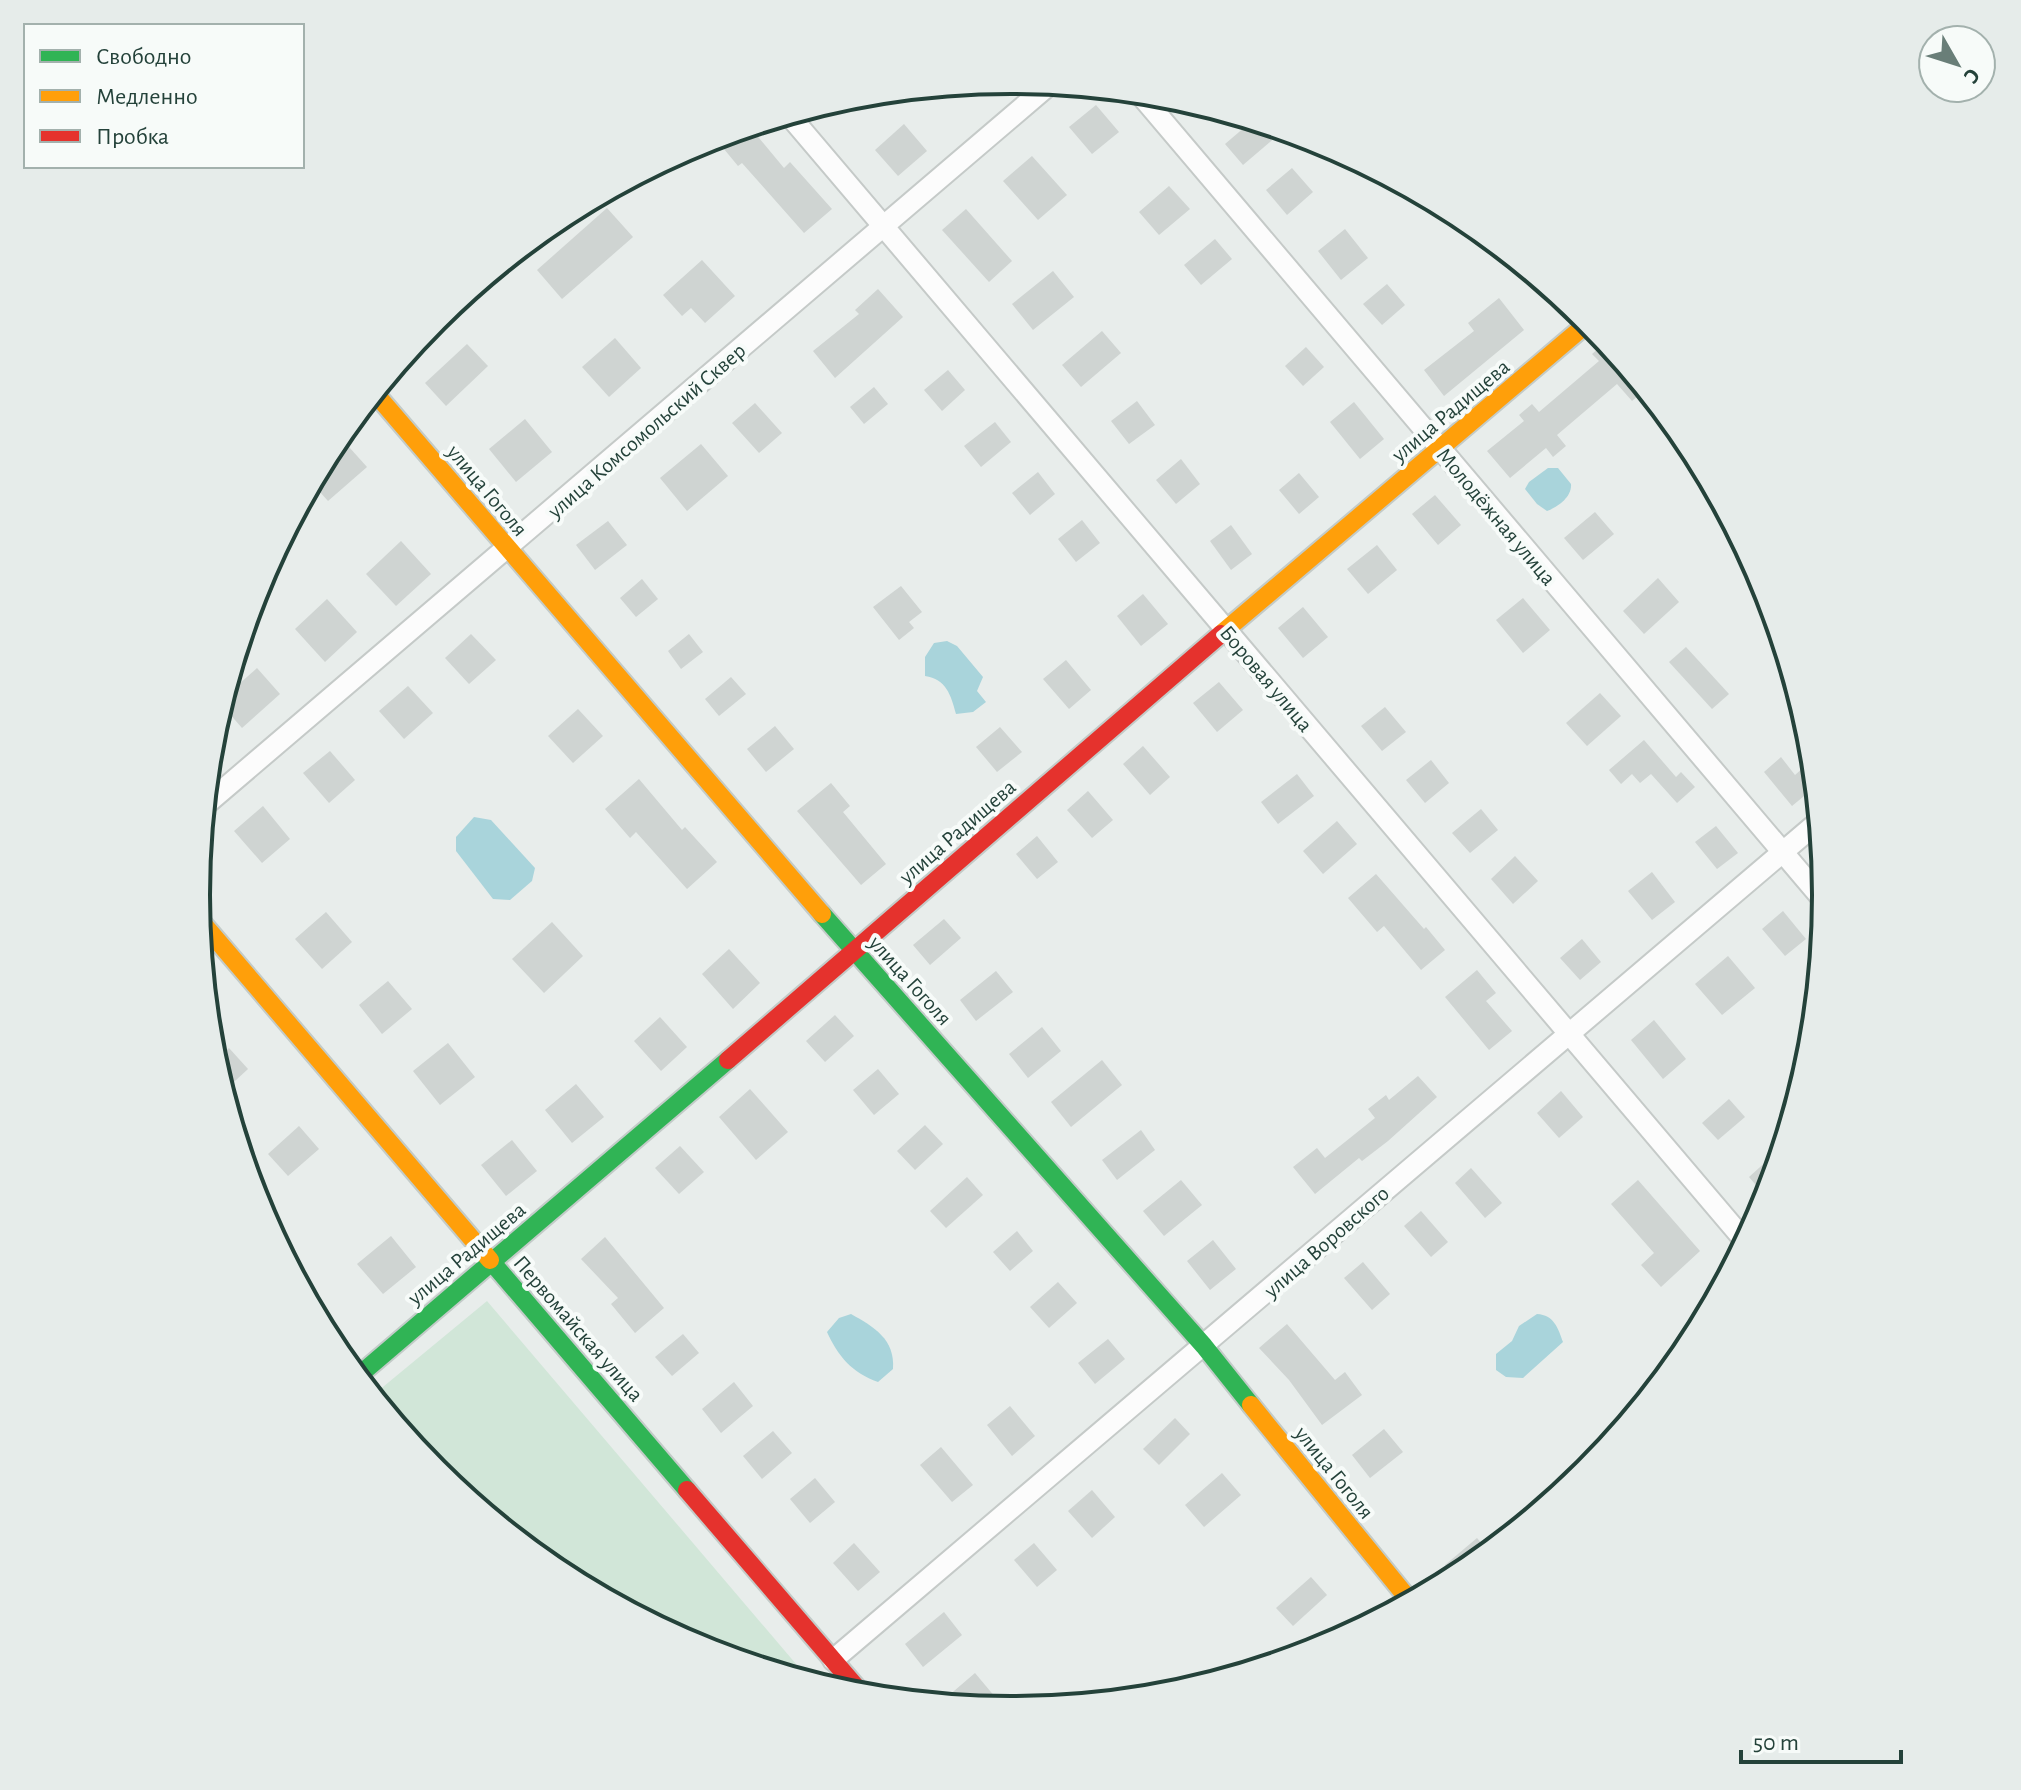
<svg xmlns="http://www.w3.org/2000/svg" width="2021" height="1790" viewBox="0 0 2021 1790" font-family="'Alegreya Sans',sans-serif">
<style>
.green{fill:#d1e6d8}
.water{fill:#a9d4db}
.building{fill:#cfd4d2}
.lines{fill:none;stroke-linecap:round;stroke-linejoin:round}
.street-casing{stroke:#c5cac8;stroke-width:24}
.fast-casing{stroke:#c3cbc8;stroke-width:22}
.slow-casing{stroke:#c3cbc8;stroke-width:22}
.jam-casing{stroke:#c3cbc8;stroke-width:22}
.street{stroke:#fcfcfc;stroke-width:20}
.fast{stroke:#30b455;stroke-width:18}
.slow{stroke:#ff9f0a;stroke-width:18}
.jam{stroke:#e5322d;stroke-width:18}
.labels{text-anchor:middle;stroke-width:8;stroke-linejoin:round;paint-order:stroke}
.street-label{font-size:22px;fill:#24423a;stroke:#f7fbf9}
.rim{fill:none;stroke:#24423a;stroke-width:4}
</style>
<rect width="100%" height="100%" fill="#e8edeb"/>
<polygon class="green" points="487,1301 796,1664 784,1674 698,1648 557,1572 434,1471 372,1396"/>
<g class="water">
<path d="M1548,468H1558L1571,484C1572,497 1558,507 1547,511L1537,504L1525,489L1529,482Z"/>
<path d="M947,641L957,646L983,677L977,691L986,702L973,712L956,714C951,695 946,679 925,676V657L934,643Z"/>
<polygon points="474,817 491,820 535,868 532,881 510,900 493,899 456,851 456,837"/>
<path d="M851,1314C874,1327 895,1339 893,1369L878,1382C852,1373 838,1356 827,1332L839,1318Z"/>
<path d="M1537,1314C1554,1315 1558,1328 1563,1342L1523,1378L1506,1377L1496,1370V1354L1512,1341L1519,1326Z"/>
</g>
<g class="building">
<polygon points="1096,105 1119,132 1092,154 1069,127"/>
<polygon points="1252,121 1284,130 1243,165 1225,144"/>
<polygon points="904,124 927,151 898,176 875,150"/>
<polygon points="750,127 784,168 790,162 832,209 804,233 742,163 738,166 714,137"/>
<polygon points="1032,156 1067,195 1038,220 1003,181"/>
<polygon points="1292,168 1313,192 1287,215 1266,190"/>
<polygon points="1169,186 1190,209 1159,235 1139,212"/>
<polygon points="607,208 633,237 562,299 537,270"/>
<polygon points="966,209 1012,261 989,282 942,230"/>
<polygon points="1345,229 1368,258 1341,280 1318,251"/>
<polygon points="1215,239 1232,259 1201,285 1184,265"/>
<polygon points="702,260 735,296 705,323 691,308 682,316 663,295"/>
<polygon points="1053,271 1074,297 1033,330 1012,304"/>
<polygon points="1387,284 1405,305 1382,325 1363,304"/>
<polygon points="878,289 903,317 835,378 813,351 859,314 855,310"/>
<polygon points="1499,298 1524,330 1444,396 1424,370 1474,331 1468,323"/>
<polygon points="1102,331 1121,353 1081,387 1062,365"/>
<polygon points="615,338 641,368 609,397 582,367"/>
<polygon points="1606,342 1645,390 1632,401 1617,384 1557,435 1566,446 1553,457 1546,448 1510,478 1487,451 1524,421 1519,415 1532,404 1539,412 1599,361 1592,354"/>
<polygon points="467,344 488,366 446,406 425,383"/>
<polygon points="1306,347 1324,367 1303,386 1285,366"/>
<polygon points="948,370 965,390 942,411 924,390"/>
<polygon points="874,387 888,404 864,424 850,407"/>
<polygon points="1137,401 1155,425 1129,444 1111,421"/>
<polygon points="1354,402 1384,439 1360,459 1330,422"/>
<polygon points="755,403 782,433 759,453 732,423"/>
<polygon points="525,419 552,452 516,482 489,449"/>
<polygon points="995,422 1011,442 981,467 964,446"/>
<polygon points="340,437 367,467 328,501 311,482 332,445"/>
<polygon points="701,444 728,476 687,511 660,478"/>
<polygon points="1181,459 1200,484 1176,504 1156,480"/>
<polygon points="1038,472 1055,494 1030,515 1012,493"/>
<polygon points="1299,473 1319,497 1299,514 1279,490"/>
<polygon points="1435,495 1461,525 1438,545 1412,514"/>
<polygon points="1595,512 1614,534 1583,560 1564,538"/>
<polygon points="1082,520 1100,543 1076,562 1058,539"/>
<polygon points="608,521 627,545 595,570 576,545"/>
<polygon points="1231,525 1252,554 1231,570 1210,541"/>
<polygon points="401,541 431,574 396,606 366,574"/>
<polygon points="1377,545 1397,570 1368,594 1347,569"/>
<polygon points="1658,578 1679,602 1644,634 1623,611"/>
<polygon points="642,579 658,599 636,617 620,598"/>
<polygon points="901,586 922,612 909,622 914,628 899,640 873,607"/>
<polygon points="1143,594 1168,624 1141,646 1117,616"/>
<polygon points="1523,598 1550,630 1523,653 1496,620"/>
<polygon points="327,599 357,632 325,662 295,629"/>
<polygon points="1303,607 1328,637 1303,658 1278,628"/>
<polygon points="471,634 496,660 469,684 445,658"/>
<polygon points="689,634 703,652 681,669 668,651"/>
<polygon points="1686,647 1729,694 1712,709 1669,662"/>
<polygon points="1066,660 1091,690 1069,709 1043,679"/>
<polygon points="257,668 280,694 242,728 221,704 222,699"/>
<polygon points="731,677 746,694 719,716 705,699"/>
<polygon points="1219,682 1243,710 1217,732 1193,703"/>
<polygon points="408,686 433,713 404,739 379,711"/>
<polygon points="1600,693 1621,716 1587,746 1566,723"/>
<polygon points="1385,707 1406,732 1382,751 1361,726"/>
<polygon points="578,709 603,736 573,763 548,736"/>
<polygon points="775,726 794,749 766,772 747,749"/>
<polygon points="1000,727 1022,752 997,772 976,747"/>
<polygon points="1644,740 1676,777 1681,772 1695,787 1677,803 1651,774 1640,783 1632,774 1621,784 1609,770"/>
<polygon points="1143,746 1170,777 1150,795 1123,764"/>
<polygon points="330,751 355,780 329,803 303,773"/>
<polygon points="1781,757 1795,775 1804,767 1814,779 1815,787 1792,806 1764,772"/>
<polygon points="1431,760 1449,783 1425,803 1406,780"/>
<polygon points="1297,774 1314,796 1278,824 1261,802"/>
<polygon points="639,779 682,830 685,827 717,862 687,889 636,832 630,838 605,809"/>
<polygon points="831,783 850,806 843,812 886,864 861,885 797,811"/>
<polygon points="1088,791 1113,820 1092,838 1067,810"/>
<polygon points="263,806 290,839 262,863 234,831"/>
<polygon points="1481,809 1498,830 1470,853 1452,833"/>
<polygon points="1337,821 1357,844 1323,874 1303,851"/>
<polygon points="1716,826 1738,853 1717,869 1695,842"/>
<polygon points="1037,836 1058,862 1037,879 1016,854"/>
<polygon points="1515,856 1538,881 1513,904 1491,879"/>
<polygon points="1652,872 1675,902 1652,920 1628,891"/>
<polygon points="1376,874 1424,929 1426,927 1445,950 1421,970 1384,926 1377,932 1348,898"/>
<polygon points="1783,911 1806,939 1785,956 1762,929"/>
<polygon points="326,912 352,942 322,969 295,939"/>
<polygon points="944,919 961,938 930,965 913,945"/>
<polygon points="552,922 583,956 544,993 512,959"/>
<polygon points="1582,939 1601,962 1580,980 1560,958"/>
<polygon points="729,949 760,983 733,1009 702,974"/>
<polygon points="1728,956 1755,988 1722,1015 1695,984"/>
<polygon points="1477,970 1496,993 1486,1001 1512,1031 1489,1050 1445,997"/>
<polygon points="996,971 1013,992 976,1021 960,1000"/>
<polygon points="388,981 412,1009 382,1034 359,1005"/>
<polygon points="835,1015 854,1036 825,1062 806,1041"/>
<polygon points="660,1017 687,1047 661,1071 634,1041"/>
<polygon points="1654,1020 1686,1059 1663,1079 1631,1040"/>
<polygon points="1042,1027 1061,1051 1028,1078 1009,1054"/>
<polygon points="448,1043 475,1077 440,1105 413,1071"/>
<polygon points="229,1048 248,1069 223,1092 214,1062"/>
<polygon points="1102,1060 1122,1085 1071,1127 1051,1102"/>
<polygon points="878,1069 899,1094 874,1115 853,1090"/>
<polygon points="1418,1076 1437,1097 1388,1141 1362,1161 1359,1158 1315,1194 1293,1167 1317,1148 1325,1158 1375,1118 1368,1109 1386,1095 1389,1100"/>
<polygon points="576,1084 604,1117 572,1143 545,1110"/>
<polygon points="750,1089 788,1132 756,1160 719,1117"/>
<polygon points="1561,1091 1583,1117 1559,1138 1537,1113"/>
<polygon points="1729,1099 1745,1117 1718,1140 1702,1123"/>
<polygon points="925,1125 943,1144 915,1170 897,1151"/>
<polygon points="299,1126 319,1149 288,1176 268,1154"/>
<polygon points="1141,1130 1155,1150 1117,1180 1102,1160"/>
<polygon points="512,1140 537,1171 506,1196 481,1165"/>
<polygon points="680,1146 704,1172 679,1194 655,1168"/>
<polygon points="1781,1148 1766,1197 1749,1177"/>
<polygon points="1471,1168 1502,1203 1485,1218 1455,1183"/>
<polygon points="967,1177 983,1195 946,1228 930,1211"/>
<polygon points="1181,1180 1202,1205 1164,1236 1143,1211"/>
<polygon points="1638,1180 1700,1251 1661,1287 1641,1265 1654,1253 1611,1204"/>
<polygon points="1421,1211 1448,1242 1431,1257 1404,1226"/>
<polygon points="1017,1231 1033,1251 1010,1271 993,1252"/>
<polygon points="391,1236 416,1267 383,1294 357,1264"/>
<polygon points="605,1237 664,1308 635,1333 611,1304 618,1298 581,1259"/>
<polygon points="1213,1240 1236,1269 1210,1290 1187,1261"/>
<polygon points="1363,1262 1390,1294 1372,1310 1344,1278"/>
<polygon points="1058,1282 1077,1303 1049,1328 1030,1307"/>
<polygon points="1287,1324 1335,1380 1345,1372 1362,1395 1322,1425 1289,1380 1259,1348"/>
<polygon points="683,1334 699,1353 672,1376 655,1357"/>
<polygon points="1108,1339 1125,1359 1095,1384 1078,1363"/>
<polygon points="734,1382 753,1406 721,1433 702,1409"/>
<polygon points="1010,1406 1035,1436 1012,1456 987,1425"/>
<polygon points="1175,1418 1190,1434 1159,1465 1143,1449"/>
<polygon points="1384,1429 1403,1452 1370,1478 1352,1455"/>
<polygon points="773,1431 792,1453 762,1479 743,1456"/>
<polygon points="941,1447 973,1485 952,1502 920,1465"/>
<polygon points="1222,1473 1241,1495 1204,1527 1185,1505"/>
<polygon points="815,1478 835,1502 810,1523 790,1499"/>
<polygon points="1092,1490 1115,1517 1092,1538 1068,1511"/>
<polygon points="1477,1538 1489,1552 1455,1577 1445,1565"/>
<polygon points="854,1543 880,1572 858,1591 833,1563"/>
<polygon points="1034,1543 1057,1570 1037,1587 1014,1560"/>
<polygon points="1311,1577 1327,1595 1293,1626 1276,1608"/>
<polygon points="944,1612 962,1635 923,1667 905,1644"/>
<polygon points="975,1673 1006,1710 940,1703"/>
</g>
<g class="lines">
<g class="street-casing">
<g id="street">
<polyline points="1139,93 1825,902"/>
<polyline points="789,115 1745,1241"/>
<polyline points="204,806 1050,84"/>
<polyline points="833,1660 1818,822"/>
</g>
</g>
<g class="fast-casing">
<g id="fast">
<polyline points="822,914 1204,1346 1251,1405"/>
<polyline points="490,1260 687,1490"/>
<polyline points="357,1377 728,1060"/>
</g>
</g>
<g class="slow-casing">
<g id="slow">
<polyline points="374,392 822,914"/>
<polyline points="1221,634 1589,322"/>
<polyline points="198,918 490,1260"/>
<polyline points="1251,1405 1410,1601"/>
</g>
</g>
<g class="jam-casing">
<g id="jam">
<polyline points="728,1060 1221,634"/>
<polyline points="687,1490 863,1695"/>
</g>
</g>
<use href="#street" class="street"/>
<use href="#fast" class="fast"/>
<use href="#slow" class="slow"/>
<use href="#jam" class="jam"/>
</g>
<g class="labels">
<g class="street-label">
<text transform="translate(1450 410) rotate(-40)" y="8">улица Радищева</text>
<text transform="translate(646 430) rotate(-41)" y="8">улица Комсомольский Сквер</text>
<text transform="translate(488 490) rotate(50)" y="8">улица Гоголя</text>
<text transform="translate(1497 516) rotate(50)" y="8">Молодёжная улица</text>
<text transform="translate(1267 678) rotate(50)" y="8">Боровая улица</text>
<text transform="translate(957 831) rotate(-41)" y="8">улица Радищева</text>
<text transform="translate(911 980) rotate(48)" y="8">улица Гоголя</text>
<text transform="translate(1326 1241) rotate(-41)" y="8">улица Воровского</text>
<text transform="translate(466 1253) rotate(-40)" y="8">улица Радищева</text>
<text transform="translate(579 1328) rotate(49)" y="8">Первомайская улица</text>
<text transform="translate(1335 1472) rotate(51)" y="8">улица Гоголя</text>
</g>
</g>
<path d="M0 0H2021V1790H0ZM210 895a801 801 0 1 1 1602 0a801 801 0 1 1-1602 0Z" fill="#e6ecea" fill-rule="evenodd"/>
<path class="rim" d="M210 895a801 801 0 1 1 1602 0a801 801 0 1 1-1602 0Z"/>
<rect x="24" y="24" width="280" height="144" fill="#f7fbf9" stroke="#a3b1ad" stroke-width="2"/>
<rect x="40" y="50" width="40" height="12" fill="#30b455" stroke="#a3b1ad" stroke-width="2"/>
<text x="96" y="64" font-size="24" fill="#24423a">Свободно</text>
<rect x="40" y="90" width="40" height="12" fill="#ff9f0a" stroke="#a3b1ad" stroke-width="2"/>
<text x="96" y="104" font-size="24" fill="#24423a">Медленно</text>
<rect x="40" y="130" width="40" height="12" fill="#e5322d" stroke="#a3b1ad" stroke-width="2"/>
<text x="96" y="144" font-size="24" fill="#24423a">Пробка</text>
<g transform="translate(1957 64) rotate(129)"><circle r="38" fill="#f7fbf9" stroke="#a3b1ad" stroke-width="2"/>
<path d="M0-6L14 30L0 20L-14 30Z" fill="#697e78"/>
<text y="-12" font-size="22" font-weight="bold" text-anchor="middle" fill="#24423a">С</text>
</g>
<path d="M1741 1750v12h160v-12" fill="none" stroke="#24423a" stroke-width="4"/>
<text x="1753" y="1750" font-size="24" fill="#24423a" stroke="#f7fbf9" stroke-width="6" paint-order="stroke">50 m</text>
</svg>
